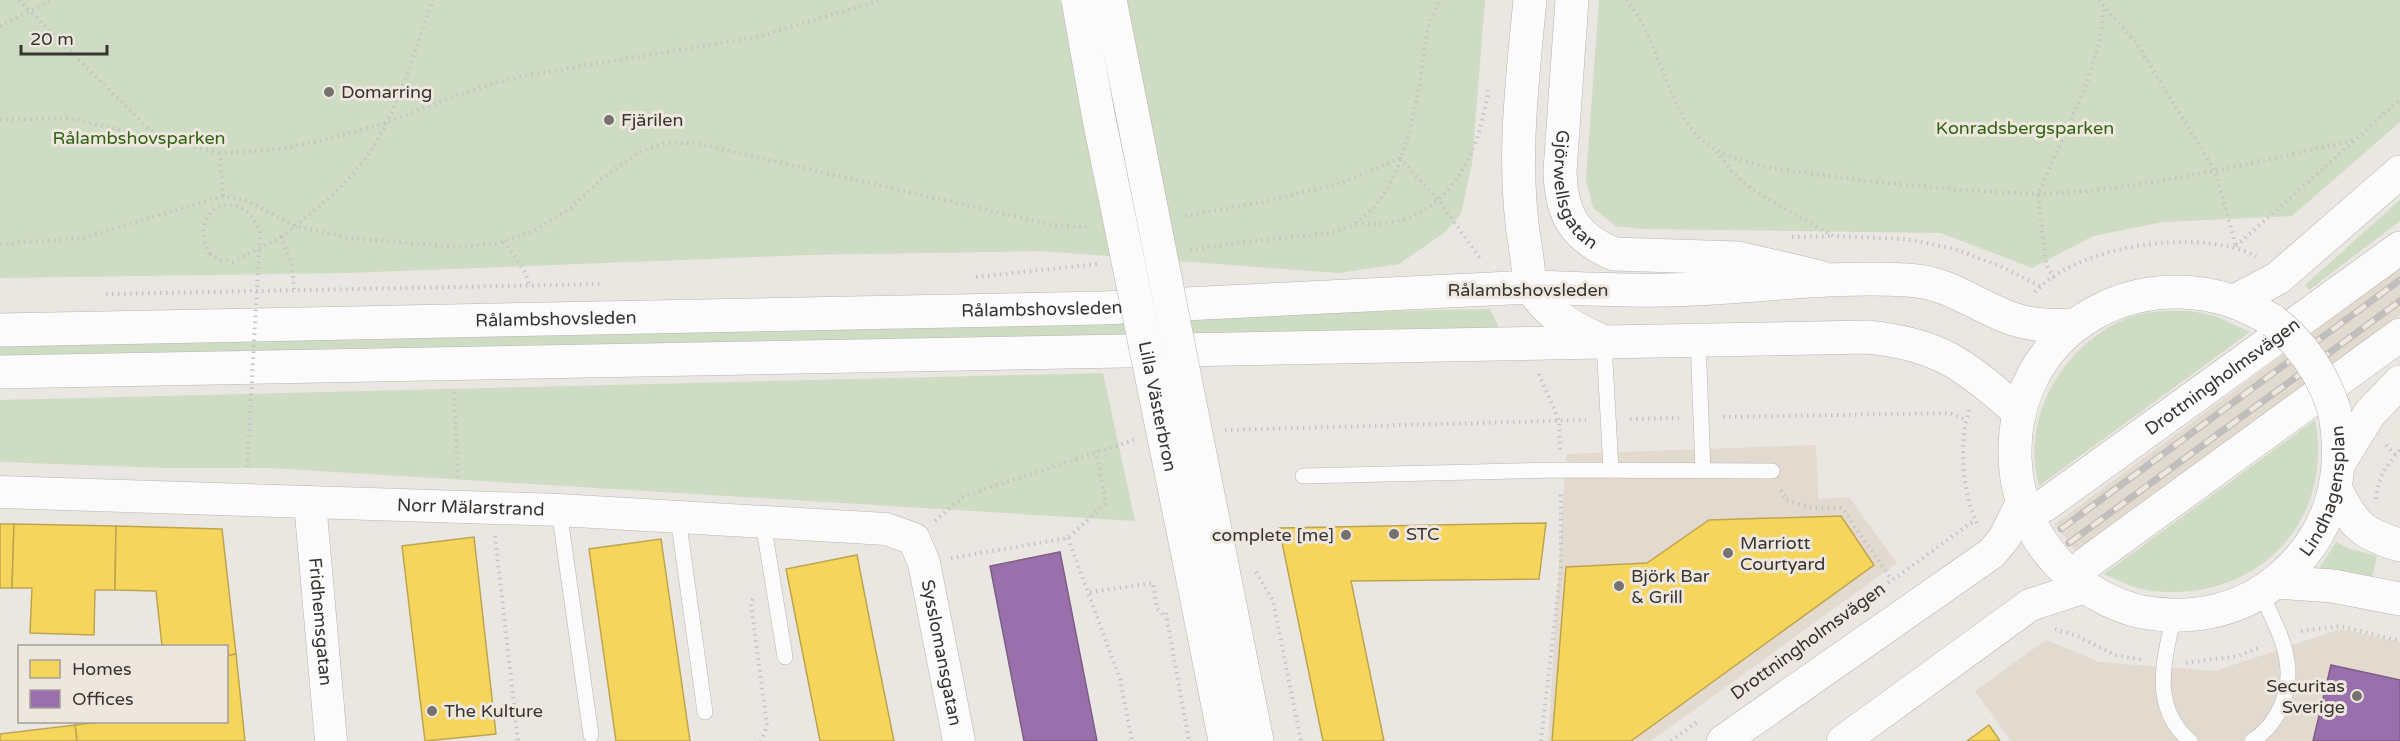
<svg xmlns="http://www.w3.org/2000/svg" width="2400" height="741" viewBox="0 0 2400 741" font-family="'Varela Round',sans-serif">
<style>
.built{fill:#e2d9cf}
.green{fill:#cddcc3}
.homes{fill:#f6d55c;stroke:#bda54f;stroke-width:1.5}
.offices{fill:#9970ab;stroke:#7c5e86;stroke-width:1.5}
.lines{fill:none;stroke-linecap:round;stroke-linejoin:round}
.service-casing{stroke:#b7b4b0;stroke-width:16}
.minor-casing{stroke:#b7b4b0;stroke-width:33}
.tertiary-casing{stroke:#b7b4b0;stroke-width:34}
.secondary-casing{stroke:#b7b4b0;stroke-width:34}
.path{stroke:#c6c4c3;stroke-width:4;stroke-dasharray:1.5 4.5;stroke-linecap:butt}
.service{stroke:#fcfbfb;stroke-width:15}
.minor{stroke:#fcfbfb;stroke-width:32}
.tertiary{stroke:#fcfbfb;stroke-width:33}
.secondary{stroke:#fcfbfb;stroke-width:33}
.rail-casing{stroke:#c0bebd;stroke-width:7}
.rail{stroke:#eee7de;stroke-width:4.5;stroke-dasharray:14;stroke-linecap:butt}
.secondary-bridge-casing{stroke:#b7b4b0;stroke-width:34;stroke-linecap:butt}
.path-bridge{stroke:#c6c4c3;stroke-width:4;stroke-dasharray:1.5 4.5;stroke-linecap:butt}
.secondary-bridge{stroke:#fcfbfb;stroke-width:33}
.poi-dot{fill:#76726f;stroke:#eee7de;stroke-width:2}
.labels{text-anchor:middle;stroke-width:6;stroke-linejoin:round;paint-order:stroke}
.poi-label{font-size:18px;fill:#373431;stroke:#eee7de;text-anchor:start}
.park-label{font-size:18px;fill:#316514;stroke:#eee7de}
.street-label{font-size:18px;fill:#373431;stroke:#eee7de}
</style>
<rect width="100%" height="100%" fill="#eae6e2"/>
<g class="built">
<polygon points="2400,268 2400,315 2075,551 2055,524"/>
<polygon points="1816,445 1818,499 1849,497 1897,563 1651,741 1548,741 1566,454"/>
<polygon points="2341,629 2400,642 2400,741 2011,741 1975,691 2046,640 2099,662 2215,671"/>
</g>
<g class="green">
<polygon points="0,0 1485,0 1472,163 1461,214 1444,233 1399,264 1339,273 1041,251 808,255 347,273 0,278"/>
<polygon points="1599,0 2400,0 2400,122 2292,216 2163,222 2093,236 2032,268 1941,233 1642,229 1616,226 1593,208 1586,180"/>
<polygon points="2400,200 2400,221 2309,290 2305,285"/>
<polygon points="1490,309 1500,330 0,357 0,337"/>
<path d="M2191,311L2215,316L2250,332L2039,486C2019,414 2069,334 2140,314C2156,310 2175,311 2191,311Z"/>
<polygon points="1103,373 1135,521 271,468 168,468 0,462 0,400"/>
<path d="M2315,420C2335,525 2252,606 2147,590C2132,588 2118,580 2104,574Z"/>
<polygon points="2336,542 2350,549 2377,556 2371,581 2318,570"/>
</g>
<g class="homes">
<polygon points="1841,516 1874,565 1631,741 1552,741 1566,567 1647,563 1709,520"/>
<polygon points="1546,523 1539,579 1351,581 1384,741 1323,741 1279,528"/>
<polygon points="0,524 14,524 12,588 0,588"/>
<polygon points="14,524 116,526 115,590 95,590 94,635 30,633 32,588 12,588"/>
<polygon points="116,526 222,529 236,654 226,656 226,646 162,646 156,591 115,590"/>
<polygon points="474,537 496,734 425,741 402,546"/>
<polygon points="661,539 690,741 616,741 589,549"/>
<polygon points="857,555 871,627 894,741 820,741 786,569"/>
<polygon points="236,654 245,741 77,741 75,725 100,722 226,722 226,656"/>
<polygon points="75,725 77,741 0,741 0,734"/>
<polygon points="1989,725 2000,741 1967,741 1974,736"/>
</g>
<g class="offices">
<polygon points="1060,552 1097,741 1024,741 990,566"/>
<polygon points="2331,665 2400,680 2400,741 2313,741"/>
</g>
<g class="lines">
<g class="service-casing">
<g id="service">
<polyline points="1698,340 1703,470"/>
<polyline points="1604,342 1611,470"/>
<polyline points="1303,476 1561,470 1772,471"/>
<polyline points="559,510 591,735"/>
<polyline points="678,517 705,712"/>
<polyline points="763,522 785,657"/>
<path d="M2174,615C2164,660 2150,707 2190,741"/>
<path d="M2252,741C2278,725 2292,691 2287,661C2284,638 2270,614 2261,592"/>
</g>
</g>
<g class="minor-casing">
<g id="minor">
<path id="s1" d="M0,492L559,510L886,529L914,539L924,563L959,741"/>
<path id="s2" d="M310,502L331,741"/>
<polyline points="1723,741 1992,553 2005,537 2022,502"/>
<polyline points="1843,741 2030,605 2085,587"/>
</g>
</g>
<g class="tertiary-casing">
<g id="tertiary">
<path id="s3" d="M1572,0L1560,171C1561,214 1574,237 1614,254L1738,258L1820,277"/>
<path id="s4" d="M0,330L1102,308L1532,287"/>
<polyline points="0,372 1604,342"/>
<path d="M2336,489C2353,525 2362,534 2400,545"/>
<polyline points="2275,582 2333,586 2400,599"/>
</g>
</g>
<g class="secondary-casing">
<g id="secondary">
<path d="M1530,0C1522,83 1511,168 1526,251C1528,262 1528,277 1532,287C1545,314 1578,331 1604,342L1867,337C1941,344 1965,366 2020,413"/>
<path d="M1532,287C1576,288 1621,291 1665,290C1745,289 1825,275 1907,280C1950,282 1975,306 2013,319C2033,326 2054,326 2076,325"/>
<polyline points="2235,301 2278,278 2400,172"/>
<path id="s5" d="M2273,321C2154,245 2001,326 2016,471C2020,506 2035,540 2060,565C2082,588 2111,605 2142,612C2191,621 2242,611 2280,578C2332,534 2347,474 2334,409"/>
<polyline points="2339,463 2370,413 2400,382"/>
<path id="s6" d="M2045,505L2400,248"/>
<polyline points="1221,560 1257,741"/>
<polyline points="2087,563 2400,335"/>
<polyline points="1190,565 1225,741"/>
</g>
</g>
<g class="path">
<polyline points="19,0 158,138"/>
<path d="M1626,0C1658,34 1668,112 1701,139C1736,168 1787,170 1830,176C1875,182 1920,186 1965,190C2002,192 2038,196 2074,192C2167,184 2264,160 2355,140"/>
<polyline points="2099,0 2137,44 2215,171 2236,246"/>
<polyline points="0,26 52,0"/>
<polyline points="0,120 69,118 220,153"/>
<polyline points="1717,151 1732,172 1753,190 1833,236 1906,239 1955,249 2002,267 2040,286"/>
<polyline points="1400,158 1439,201 1480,258"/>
<polyline points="223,196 220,153 282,149 331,138 386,123 457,95 517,77 757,37 881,0"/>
<polyline points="1185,216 1267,201 1342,183 1400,158"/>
<path d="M1356,223C1440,234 1479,161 1488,90"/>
<path d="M281,237C311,214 345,187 367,156C397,115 415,48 433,0"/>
<polyline points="1792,237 1833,236"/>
<polyline points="504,241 526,274 529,286"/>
<polyline points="0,244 83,238 223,196 248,201 295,226 349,238 457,247 499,243 533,231 570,209 605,176 643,150 666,143 695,143 1057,226 1091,227"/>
<polyline points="2236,246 2400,100"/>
<path d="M1190,250C1221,245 1251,241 1281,238C1306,235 1335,236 1357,222C1399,193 1409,134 1419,88C1425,57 1423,26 1441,0"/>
<polyline points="210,254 221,260 233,262 281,237 292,265 294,289"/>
<polyline points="976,277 1097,264"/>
<polyline points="2054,278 2046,264 2038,194 2085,88 2100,41 2104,6"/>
<path d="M2035,292C2077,245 2200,227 2256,256"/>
<polyline points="106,294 603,284"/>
<polyline points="1539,374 1559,421 1560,450"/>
<polyline points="454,392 458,478"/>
<path d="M1969,410C1959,442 1962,493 1977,524"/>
<polyline points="1723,417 1950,413 1966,420"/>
<polyline points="1630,419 1679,418"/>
<polyline points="1225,430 1586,420"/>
<polyline points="2386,445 2396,455"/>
<polyline points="1781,490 1786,500 1813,508 1842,508 1892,580"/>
<path d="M2376,499C2379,473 2385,469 2400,450"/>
<polyline points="935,521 964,496 1134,440"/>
<polyline points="495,536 518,741"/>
<polyline points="1068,538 1120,679 1132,741"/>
<polyline points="951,558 1068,538 1106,503 1096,451"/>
<polyline points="1256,572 1273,601 1301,741"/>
<polyline points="1090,592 1153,583 1157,608 1166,618"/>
<polyline points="753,599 751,604 767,726 761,741"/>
<polyline points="1166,613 1189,741"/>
<polyline points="2055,629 2077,636 2115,655 2143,660"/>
<polyline points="2301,631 2340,626 2400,641"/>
<polyline points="1796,650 1975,520"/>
<polyline points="2186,663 2238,656 2261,647"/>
<polyline points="1541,741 1561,567 1561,490"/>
<polyline points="1671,741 1700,720"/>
</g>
<use href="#service" class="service"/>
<use href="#minor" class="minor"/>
<use href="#tertiary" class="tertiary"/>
<use href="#secondary" class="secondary"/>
<g class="rail-casing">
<g id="rail">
<polyline points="2061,529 2400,280"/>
<polyline points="2069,543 2400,301"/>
</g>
</g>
<use href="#rail" class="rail"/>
<g class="secondary-bridge-casing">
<g id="secondary-bridge">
<path id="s7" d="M1078,0L1098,114L1190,565"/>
<polyline points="1110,0 1221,560"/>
<path d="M2273,321C2303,344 2322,373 2334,409"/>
</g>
</g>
<path class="path-bridge" d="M210,254C185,211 240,179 260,233L247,470"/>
<use href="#secondary-bridge" class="secondary-bridge"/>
</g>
<g class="poi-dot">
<circle cx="329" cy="92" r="6"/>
<circle cx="609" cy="120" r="6"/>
<circle cx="1394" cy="534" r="6"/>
<circle cx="1346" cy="535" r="6"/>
<circle cx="1728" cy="553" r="6"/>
<circle cx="1619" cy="586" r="6"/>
<circle cx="2357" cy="696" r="6"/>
<circle cx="432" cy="711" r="6"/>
</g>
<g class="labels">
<g class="poi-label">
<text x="341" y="98">Domarring</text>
<text x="621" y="126">Fjärilen</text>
<text x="1406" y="540">STC</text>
<text x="1334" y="541" text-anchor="end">complete [me]</text>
<text x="1740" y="549">Marriott<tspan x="1740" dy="21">Courtyard</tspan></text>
<text x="1631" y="582">Björk Bar<tspan x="1631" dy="21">&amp; Grill</tspan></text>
<text x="2345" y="692" text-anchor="end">Securitas<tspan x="2345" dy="21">Sverige</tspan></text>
<text x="444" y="717">The Kulture</text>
</g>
<g class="park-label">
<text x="2025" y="134">Konradsbergsparken</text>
<text x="139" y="144">Rålambshovsparken</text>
</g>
<g class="street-label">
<text dy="6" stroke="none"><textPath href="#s3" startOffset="194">Gjörwellsgatan</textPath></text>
<text x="1528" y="296">Rålambshovsleden</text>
<text dy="6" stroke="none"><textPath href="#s4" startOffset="1042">Rålambshovsleden</textPath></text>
<text dy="6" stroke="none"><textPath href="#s4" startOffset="556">Rålambshovsleden</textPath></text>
<text dy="6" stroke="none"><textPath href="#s6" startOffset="219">Drottningholmsvägen</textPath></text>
<text dy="6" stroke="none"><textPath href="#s7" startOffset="414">Lilla Västerbron</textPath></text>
<text dy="6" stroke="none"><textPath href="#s5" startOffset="825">Lindhagensplan</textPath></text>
<text dy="6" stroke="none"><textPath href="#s1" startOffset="471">Norr Mälarstrand</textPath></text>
<text dy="6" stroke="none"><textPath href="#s2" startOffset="120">Fridhemsgatan</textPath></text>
<text transform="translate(1808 641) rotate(-36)" y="6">Drottningholmsvägen</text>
<text dy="6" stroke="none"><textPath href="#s1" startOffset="1034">Sysslomansgatan</textPath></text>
</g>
</g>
<rect x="18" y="645" width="210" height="78" fill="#eee7de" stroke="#a59f99" stroke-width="1.5"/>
<rect x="30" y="660" width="30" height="18" fill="#f6d55c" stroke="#a59f99" stroke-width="1.5"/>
<text x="72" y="675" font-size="18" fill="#373431">Homes</text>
<rect x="30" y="690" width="30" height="18" fill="#9970ab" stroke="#a59f99" stroke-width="1.5"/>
<text x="72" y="705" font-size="18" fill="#373431">Offices</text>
<path d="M21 45v9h86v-9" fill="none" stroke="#373431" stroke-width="3"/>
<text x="30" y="45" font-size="18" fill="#373431" stroke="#eee7de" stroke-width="4.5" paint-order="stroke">20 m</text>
</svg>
